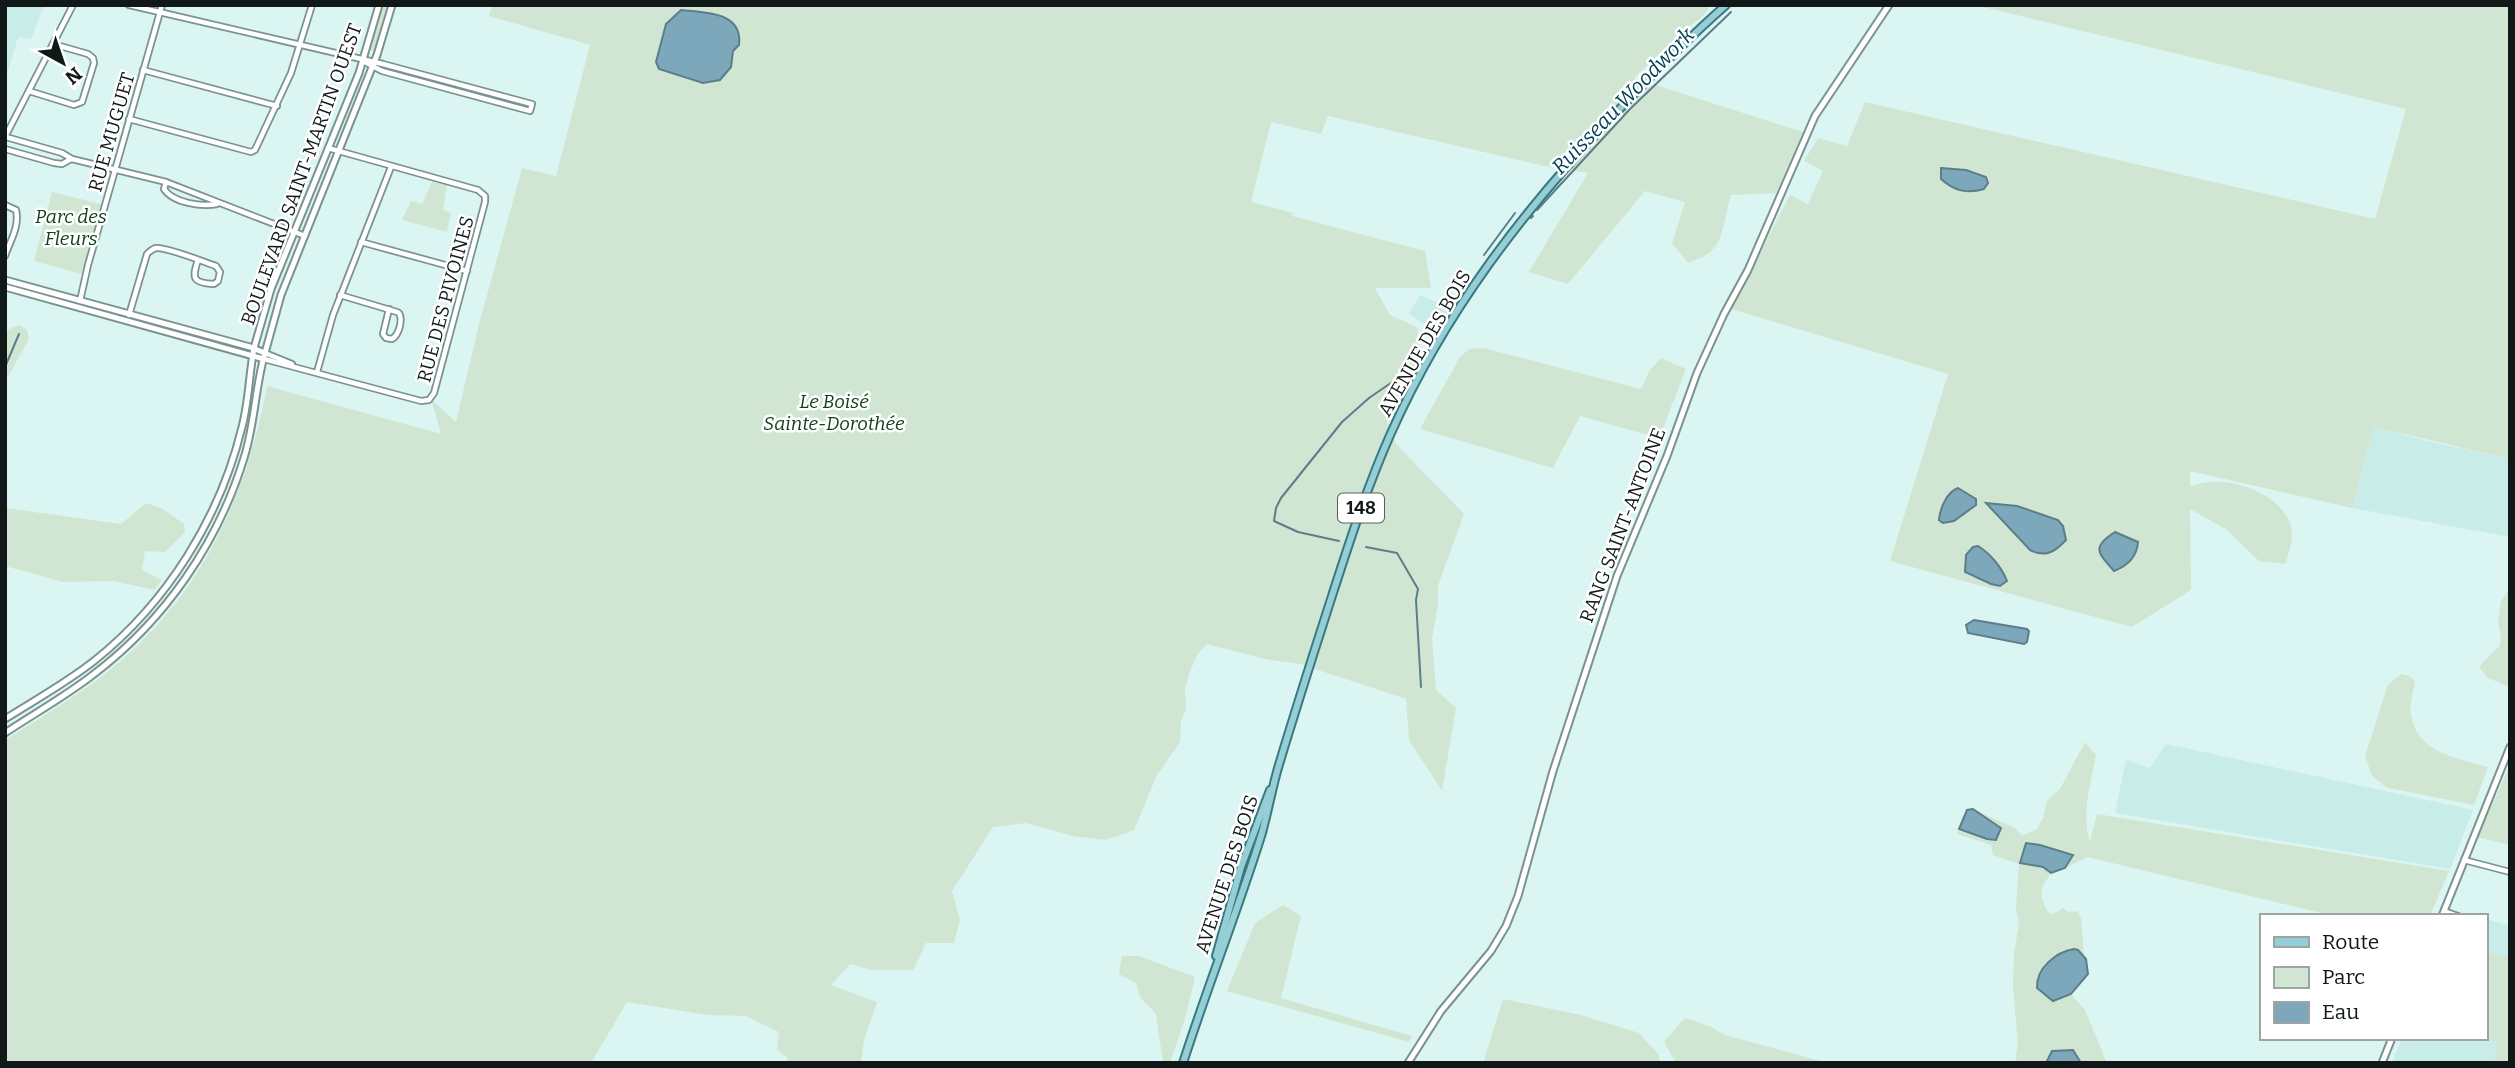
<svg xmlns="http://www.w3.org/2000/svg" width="2515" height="1068" viewBox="0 0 2515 1068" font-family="Bitter,serif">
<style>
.built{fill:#c8ece7}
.green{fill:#d1e6d2}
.water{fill:#7da8bb;stroke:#5c7d8a;stroke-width:2}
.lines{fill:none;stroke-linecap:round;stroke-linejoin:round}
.stream{stroke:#5c7d8a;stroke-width:2}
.minor-casing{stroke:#7a938f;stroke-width:8}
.tertiary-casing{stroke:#7a938f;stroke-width:9}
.secondary-casing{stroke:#7a938f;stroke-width:9}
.primary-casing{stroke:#397981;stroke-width:10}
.minor{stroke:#fff;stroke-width:4.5}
.tertiary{stroke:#fff;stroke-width:5}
.secondary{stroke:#fff;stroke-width:5}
.primary{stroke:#95ced5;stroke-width:6}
.labels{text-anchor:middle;stroke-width:5;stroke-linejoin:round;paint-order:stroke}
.shield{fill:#fff;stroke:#585e5d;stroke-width:2}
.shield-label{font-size:18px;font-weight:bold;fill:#101918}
.street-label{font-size:19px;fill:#101918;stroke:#fff}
.park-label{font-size:19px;font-style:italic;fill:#104019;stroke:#fff}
.water-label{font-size:21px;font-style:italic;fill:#024257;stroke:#fff}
</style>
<rect width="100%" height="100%" fill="#dbf5f2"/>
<g class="built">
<polygon points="5,5 44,5 31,39 18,37 5,81"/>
<polygon points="1420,295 1450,308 1436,332 1409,314"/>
<polygon points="2374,427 2427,441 2510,459 2510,537 2352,508"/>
<polygon points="2166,744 2473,810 2450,869 2115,813 2126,760 2150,768"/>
<polygon points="2485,919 2510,926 2510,957 2485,953"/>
<polygon points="2402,1038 2485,1038 2497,1042 2493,1063 2392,1063"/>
</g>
<g class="green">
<polygon points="382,5 389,5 376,52 369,50"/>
<path d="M492,5H1711L1703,16L1678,36L1634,78L1803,132L1776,193L1731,195C1725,212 1725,241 1709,253C1704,257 1695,260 1688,263L1672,243L1685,202L1645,191L1568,284L1529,272L1588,173L1544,166L1328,116L1321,134L1271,122L1251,202L1293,213L1292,216L1425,251L1431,288H1375L1390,315L1417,327L1422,362L1387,422L1396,444L1464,514L1438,586V605L1432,638L1436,690L1456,708L1442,791L1409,740L1406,699L1300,664L1265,659L1207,644L1198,654L1190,671L1185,688L1186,710L1181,721L1180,742L1157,775L1134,830L1106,840L1073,836L1026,823L993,827L952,891L960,920L954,943H926L913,970H871L850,964L831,985L877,1002L864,1040L861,1063H787L788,1058L777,1050L779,1032L746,1016L708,1015L627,1002L591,1063H5V740C53,710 103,681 143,640C212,572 250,479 267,386L441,434L432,402L433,401L456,422L478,328L522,168L556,176L590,45L489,16Z"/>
<path d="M1975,5L2510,7V459L2374,427L2352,508L2190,471V487C2221,472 2282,491 2291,527C2294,539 2289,553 2285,564L2259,561L2227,530L2190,509L2191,590L2132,627L1890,561L1948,374L1731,309L1790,195L1808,204L1823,171L1804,161L1818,138L1847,146L1865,102L2375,219L2406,109Z"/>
<polygon points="432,182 447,185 443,210 451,213 447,232 402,220 411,201 422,204"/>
<polygon points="52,192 105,205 88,265 81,274 34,261"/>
<polygon points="20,325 27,330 29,339 5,382 5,335 9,329"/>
<polygon points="1484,348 1641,389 1650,370 1661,358 1686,369 1659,438 1580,416 1553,468 1420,429 1460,357 1469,349"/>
<polygon points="146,503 163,509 184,524 185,532 165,552 145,551 142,570 162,580 154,590 114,581 63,582 5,566 5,508 121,524"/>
<polygon points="2510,588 2510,688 2487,677 2479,667 2500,645 2501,636 2498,623 2501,601"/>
<path d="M2401,674L2410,676L2415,682C2413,692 2409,705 2411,715C2417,753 2457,758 2488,767L2474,805L2388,788L2372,776L2365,756L2388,685Z"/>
<path d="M2085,742L2096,755C2091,781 2081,816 2090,842L2097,814L2449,871L2430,916H2334L2087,857L2065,868L2070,863L2035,865L2043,867L2051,873C2040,890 2038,893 2048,912L2053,914L2063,908L2068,912L2077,911L2081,918L2084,955L2078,950L2053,1001L2071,994L2085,1010L2107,1063H2081L2072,1050L2052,1051L2046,1063H2015L2018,1044L2013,986L2014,953L2019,924L2016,910L2019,864L1993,855L1991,845L1957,834L1959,829L1987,839L2001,827L1973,809L2015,828L2022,836L2037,829L2043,818L2047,801L2060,789Z"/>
<polygon points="2510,766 2510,845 2477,837"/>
<polygon points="1283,905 1301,916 1281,998 1412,1036 1409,1042 1227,991 1255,923"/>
<polygon points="2485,953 2510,957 2510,1063 2493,1063 2497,1042 2485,1038"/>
<polygon points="1122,956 1139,956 1195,977 1185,1019 1170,1063 1163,1063 1156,1014 1140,997 1136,983 1119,974"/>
<polygon points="1503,999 1581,1015 1639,1033 1658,1054 1661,1063 1483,1063"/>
<polygon points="1685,1018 1709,1026 1725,1035 1828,1063 1676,1063 1664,1042"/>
</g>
<g class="water">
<path d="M681,10C705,13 743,11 739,45L733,51L731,67L720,80L703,83L659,69L656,62L666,24Z"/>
<path d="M1941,168L1966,170L1986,177L1988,183L1984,189C1967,194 1954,191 1941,179Z"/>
<path d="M1958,488L1976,499V505L1954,521L1943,523L1939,520C1940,508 1947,492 1958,488Z"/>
<path d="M1986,503L2017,506L2058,520L2063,526L2066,540C2055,552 2045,558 2030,550Z"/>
<path d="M2115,532L2138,542C2137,557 2127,566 2114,571C2098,553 2091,547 2115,532Z"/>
<path d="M1978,546C1990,553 2002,568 2007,581L2000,586L1991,584L1965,572L1966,555L1973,547Z"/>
<polygon points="1974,620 2027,629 2029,631 2027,642 2024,644 1968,633 1966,625"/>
<polygon points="1973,809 2001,828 1996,840 1987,839 1959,829 1967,810"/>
<polygon points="2026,843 2040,845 2073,855 2065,868 2051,873 2043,867 2020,863"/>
<path d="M2074,949L2078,950L2086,959L2088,974L2071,994L2053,1001L2037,988C2036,968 2056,952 2074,949Z"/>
<polygon points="2073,1050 2081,1063 2046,1063 2052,1051"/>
</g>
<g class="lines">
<g class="stream">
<polyline points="1537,210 1630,109 1731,12"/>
<polyline points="1531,218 1533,216"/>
<polyline points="1484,255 1515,213"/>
<polyline points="5,367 19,334"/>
<polyline points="1339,541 1298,532 1274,521 1276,508 1281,498 1342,422 1369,398 1414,367"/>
<polyline points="1366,547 1397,553 1418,589 1416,600 1421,687"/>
</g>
<g class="minor-casing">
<g id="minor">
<polyline points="129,5 383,64 532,104 530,111 382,71 363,61"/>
<polyline points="143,70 277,106"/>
<polyline points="29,91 74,105 82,102 94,63 93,58 88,54 53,44"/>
<polyline points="129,119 251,152 255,150 291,73 312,5"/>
<polyline points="5,137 73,5"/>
<polyline points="6,137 62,153 72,159 166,182 305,236"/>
<polyline points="5,149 54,163 62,164 71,159"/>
<path d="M166,182L164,189C173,203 202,207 217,204"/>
<path d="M5,205L16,210C20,226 10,241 5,256"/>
<polyline points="361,242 467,271"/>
<path d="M340,295L397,312L399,313C403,320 399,335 392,339L386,338L383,334L389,309"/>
<polyline points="80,301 88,265 162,5"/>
<path d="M129,315L147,254C150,251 152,249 156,248C167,247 204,262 216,266L220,272L218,281L214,284C192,283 192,278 198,260"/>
<polyline points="265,353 292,364"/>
<polyline points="264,359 421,401 429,400 434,393 485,202 485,196 478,190 328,148"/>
<polyline points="317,372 333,315 391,167"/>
<polyline points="2464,860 2510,872"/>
<polyline points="2444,911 2458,916"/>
</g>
</g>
<g class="tertiary-casing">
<g id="tertiary">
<polyline points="5,280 250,347 265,353 281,295 377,55 392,5"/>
<polyline points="5,287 264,359"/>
<polyline points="254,348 271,289 359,73 379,5"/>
<polyline points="1408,1063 1441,1011 1491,951 1506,926 1518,896 1553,771 1617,576 1667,456 1697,373 1724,314 1748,270 1815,116 1889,5"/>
</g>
</g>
<g class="secondary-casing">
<g id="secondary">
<path d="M5,719C35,700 66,683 94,661C167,603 220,518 242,427C249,401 249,374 254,348"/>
<path d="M5,733C35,713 66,696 94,674C165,620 218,543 244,458C255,424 255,387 265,353"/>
<polyline points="2442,916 2510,747"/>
<polyline points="2382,1063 2392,1038"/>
</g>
</g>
<g class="primary-casing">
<g id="primary">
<polyline points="1216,956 1241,867 1270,790"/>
<path d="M1183,1063C1208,985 1238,910 1262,833C1268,811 1272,789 1278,768C1295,711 1313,655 1331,599C1349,543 1367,487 1391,433C1445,312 1522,212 1613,116C1649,78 1686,40 1726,5"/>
</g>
</g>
<use href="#minor" class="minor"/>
<use href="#tertiary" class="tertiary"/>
<use href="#secondary" class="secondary"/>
<use href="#primary" class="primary"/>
</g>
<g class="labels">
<rect class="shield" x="1338" y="493.5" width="46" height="29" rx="5"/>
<g class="shield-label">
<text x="1361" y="514">148</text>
</g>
<g class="street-label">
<text transform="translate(111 132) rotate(-74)" y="7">RUE MUGUET</text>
<text transform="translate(301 174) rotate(-70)" y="7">BOULEVARD SAINT-MARTIN OUEST</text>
<text transform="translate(445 299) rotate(-75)" y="7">RUE DES PIVOINES</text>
<text transform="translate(1424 343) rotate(-60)" y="7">AVENUE DES BOIS</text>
<text transform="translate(1622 525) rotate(-69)" y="7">RANG SAINT-ANTOINE</text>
<text transform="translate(1226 874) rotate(-72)" y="7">AVENUE DES BOIS</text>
</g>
<g class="park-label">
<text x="71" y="223">Parc des<tspan x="71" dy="22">Fleurs</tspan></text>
<text x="834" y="408">Le Boisé<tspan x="834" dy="22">Sainte-Dorothée</tspan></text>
</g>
<g class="water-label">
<text transform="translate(1623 101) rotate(-46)" y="7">Ruisseau Woodwork</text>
</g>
</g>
<rect width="2515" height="1068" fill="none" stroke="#101918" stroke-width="14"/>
<rect x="2260" y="914" width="228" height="126" fill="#ffffff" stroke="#9fa3a3" stroke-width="2"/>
<rect x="2274" y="937" width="35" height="10" fill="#95ced5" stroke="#9fa3a3" stroke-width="2"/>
<text x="2322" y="949" font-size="21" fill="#101918">Route</text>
<rect x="2274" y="967" width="35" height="21" fill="#d1e6d2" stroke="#9fa3a3" stroke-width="2"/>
<text x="2322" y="984" font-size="21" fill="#101918">Parc</text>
<rect x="2274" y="1002" width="35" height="21" fill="#7da8bb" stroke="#9fa3a3" stroke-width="2"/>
<text x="2322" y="1019" font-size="21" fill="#101918">Eau</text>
<g transform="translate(63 63) rotate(140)" stroke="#ffffff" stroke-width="5" paint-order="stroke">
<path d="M0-5L12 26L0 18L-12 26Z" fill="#101918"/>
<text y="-10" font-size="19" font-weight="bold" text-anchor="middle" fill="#101918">N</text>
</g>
</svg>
